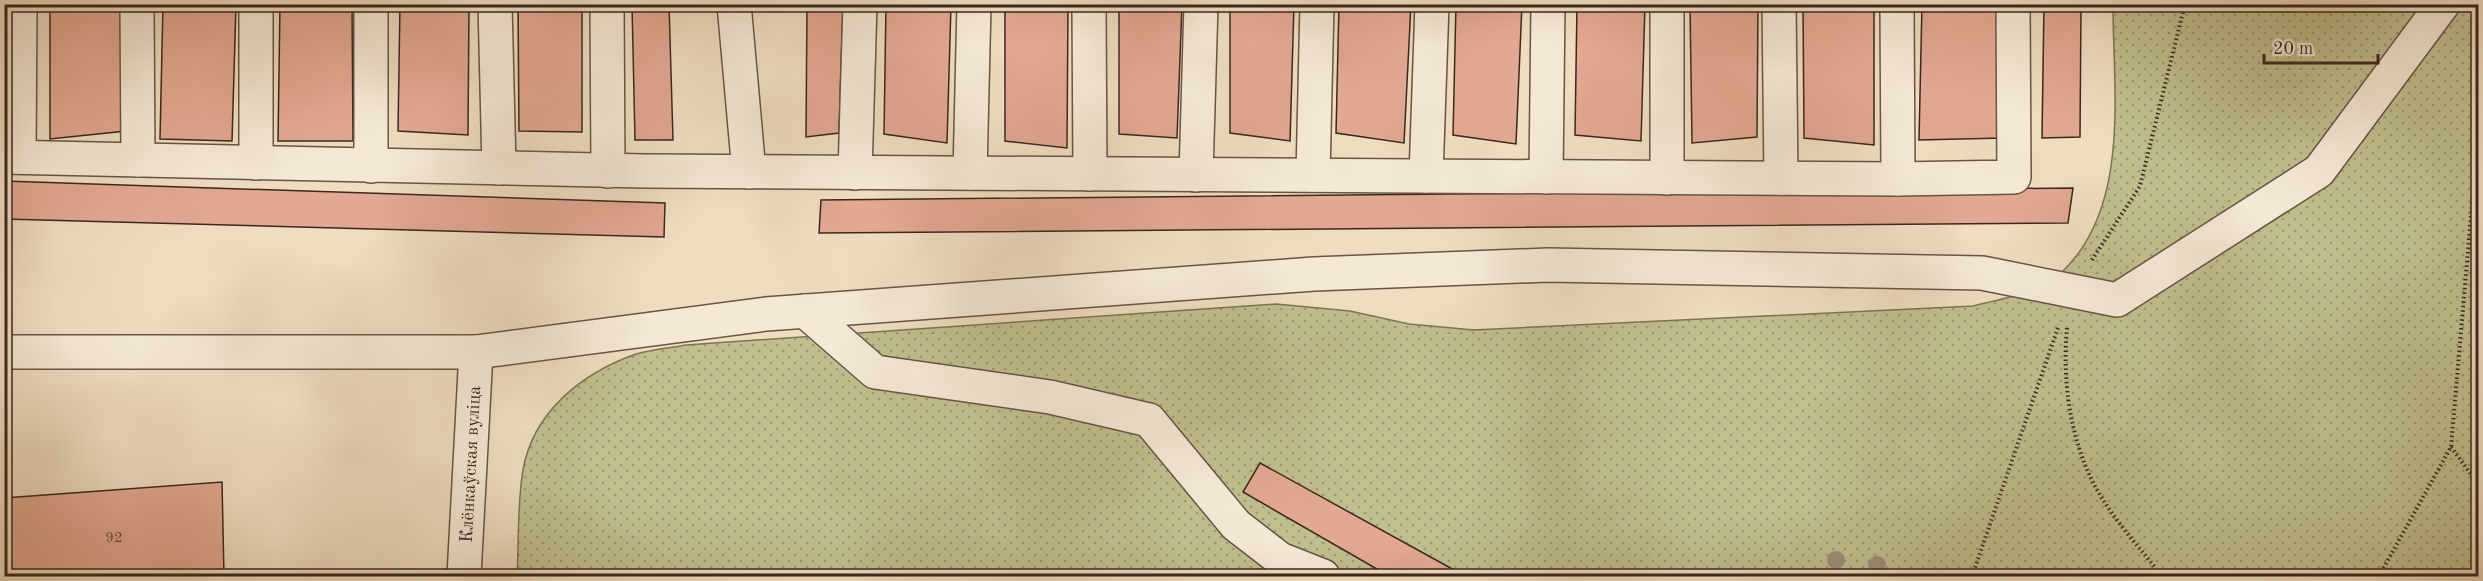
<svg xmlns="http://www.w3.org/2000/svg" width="2483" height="581" viewBox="0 0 2483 581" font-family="'Old Standard TT',serif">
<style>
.grass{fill:url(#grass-dots);stroke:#7e7357;stroke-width:1.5}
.building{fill:#e2a891;stroke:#3b2720;stroke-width:1.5}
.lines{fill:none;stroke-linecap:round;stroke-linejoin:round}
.minor-casing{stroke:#685448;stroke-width:36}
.path{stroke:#3b2720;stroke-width:4;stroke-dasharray:1.5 3;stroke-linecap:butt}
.minor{stroke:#f5e9d6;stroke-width:33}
.tree{fill:#9e8e77}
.labels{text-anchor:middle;stroke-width:5;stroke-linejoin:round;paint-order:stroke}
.number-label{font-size:15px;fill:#65473c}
.street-label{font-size:18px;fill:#3b2720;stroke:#f5e9d6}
</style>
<defs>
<pattern id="grass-dots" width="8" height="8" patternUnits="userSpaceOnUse" patternTransform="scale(1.5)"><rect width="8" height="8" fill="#c0bf8e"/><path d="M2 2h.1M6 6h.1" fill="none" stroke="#9d9b74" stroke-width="1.8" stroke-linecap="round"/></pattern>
</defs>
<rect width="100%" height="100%" fill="#efddc0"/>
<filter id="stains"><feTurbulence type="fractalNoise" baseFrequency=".00333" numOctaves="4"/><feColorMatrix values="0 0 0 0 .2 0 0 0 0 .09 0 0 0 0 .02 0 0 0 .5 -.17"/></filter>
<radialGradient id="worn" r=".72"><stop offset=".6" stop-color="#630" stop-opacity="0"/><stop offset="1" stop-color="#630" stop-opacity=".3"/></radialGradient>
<path class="grass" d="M2113,5H2478V576H517C519,542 517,505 523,470C533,412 582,373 636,354C652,349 670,348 686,345L1276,304L1350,311L1409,324L1474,330L1973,306C2002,299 2038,293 2062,272C2131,206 2113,91 2113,5Z"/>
<g class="building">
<polygon points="50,4 121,4 126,131 50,139"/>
<polygon points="163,4 236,4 232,141 160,139"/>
<polygon points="280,4 352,4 353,141 278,141"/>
<polygon points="400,4 469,4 468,135 398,131"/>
<polygon points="518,4 582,4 582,132 519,131"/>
<polygon points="632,4 669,4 673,140 635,140"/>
<polygon points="807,4 843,4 839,133 806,137"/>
<polygon points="886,4 951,4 947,143 884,134"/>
<polygon points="1005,4 1068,4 1067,148 1005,141"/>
<polygon points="1119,4 1182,4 1177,138 1119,134"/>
<polygon points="1230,4 1294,4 1290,141 1230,133"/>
<polygon points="1339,4 1411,4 1404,143 1336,133"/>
<polygon points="1456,4 1522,4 1516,144 1453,135"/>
<polygon points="1577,4 1645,4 1641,141 1575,135"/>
<polygon points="1690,4 1758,4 1757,137 1692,143"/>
<polygon points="1803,4 1874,4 1874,145 1804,138"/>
<polygon points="1922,4 2001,4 2003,138 1919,140"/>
<polygon points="2044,4 2081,4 2080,137 2042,138"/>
<polygon points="4,181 665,203 664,237 4,219"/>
<polygon points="2073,188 2068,223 819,233 821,200"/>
<polygon points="1260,463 1465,576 1389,576 1243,492"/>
<polygon points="222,482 224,576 4,576 4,498"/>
</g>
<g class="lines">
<g class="minor-casing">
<g id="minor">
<polyline points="137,4 138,160"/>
<polyline points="371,4 371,166"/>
<polyline points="495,4 499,168"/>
<polyline points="607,4 608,171"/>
<polyline points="734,4 749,172"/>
<polyline points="1089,4 1090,174"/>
<polyline points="1667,4 1667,178"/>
<polyline points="1779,4 1781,178"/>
<polyline points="1897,4 1898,179"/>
<polyline points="4,157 644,171 1898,179 2014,177 2013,4"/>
<polyline points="19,157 20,4"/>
<polyline points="256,163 256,4"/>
<polyline points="855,173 860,4"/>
<polyline points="970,173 974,4"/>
<polyline points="1196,175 1201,4"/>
<polyline points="1313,175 1317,4"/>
<polyline points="1426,176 1432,4"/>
<polyline points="1546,177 1548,4"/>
<polyline points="805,311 875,372 1050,397 1149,420 1236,525 1280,559 1323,576"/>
<polyline points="4,352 476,352 766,314 1314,274 1548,265 1982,273 2117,300 2319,171 2443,4"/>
<path id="s1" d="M464,576L476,352"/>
</g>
</g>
<g class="path">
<polyline points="2092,260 2140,186 2185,4"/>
<path d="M2067,328C2062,380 2070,441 2096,488C2113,519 2140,548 2162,576"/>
<polyline points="2451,447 2478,484"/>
<polyline points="1972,576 2059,325"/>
<polyline points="2379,576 2451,447 2478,135"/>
</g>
<use href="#minor" class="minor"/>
</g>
<g class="tree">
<circle cx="1836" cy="560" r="9"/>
<circle cx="1877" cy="565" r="9"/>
</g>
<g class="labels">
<g class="number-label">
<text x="114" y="542">92</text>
</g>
<g class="street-label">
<text dy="6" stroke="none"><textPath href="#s1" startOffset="112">Клёнкаўская вуліца</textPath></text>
</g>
</g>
<rect width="2483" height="581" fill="none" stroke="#efddc0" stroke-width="24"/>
<rect x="6" y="6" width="2471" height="569" fill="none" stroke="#3b2720" stroke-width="3"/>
<rect x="12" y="12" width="2459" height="557" fill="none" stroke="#3b2720" stroke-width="1.5"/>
<path d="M2264 54v9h114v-9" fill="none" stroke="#3b2720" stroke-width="3"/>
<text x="2273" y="54" font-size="18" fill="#3b2720" stroke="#f5e9d6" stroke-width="4.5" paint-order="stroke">20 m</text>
<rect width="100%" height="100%" filter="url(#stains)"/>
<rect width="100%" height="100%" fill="url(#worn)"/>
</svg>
